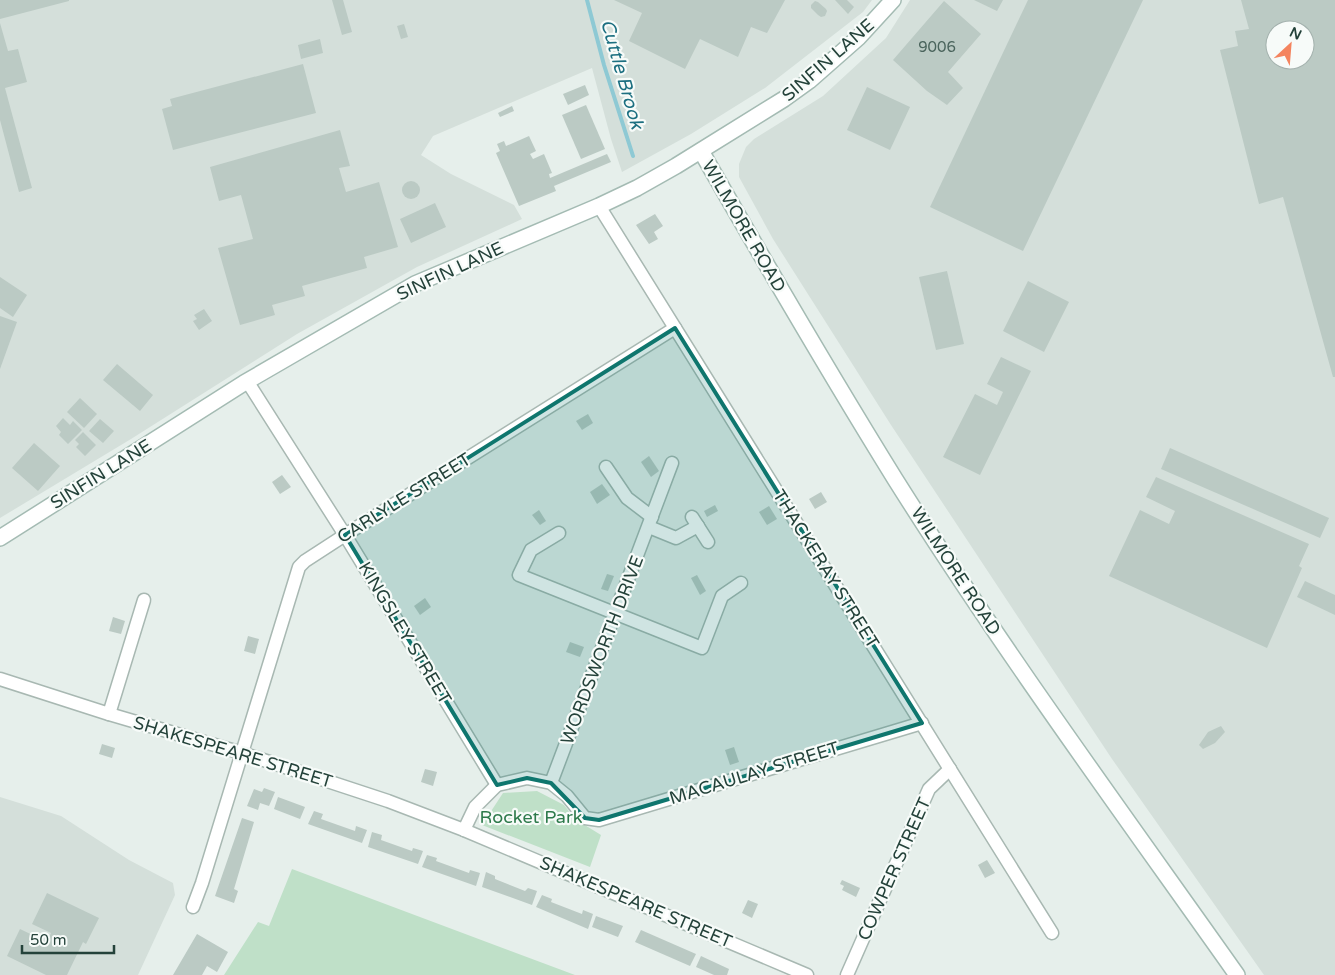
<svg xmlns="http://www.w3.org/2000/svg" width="1335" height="975" viewBox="0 0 1335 975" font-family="'Varela Round',sans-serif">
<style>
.built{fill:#d4dfda;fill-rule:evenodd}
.green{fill:#bfe0c8}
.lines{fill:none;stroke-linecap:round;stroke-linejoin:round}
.stream{stroke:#8ec9d4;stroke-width:4}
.building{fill:#bbcac4;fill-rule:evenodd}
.street-casing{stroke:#a8b8b2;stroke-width:15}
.secondary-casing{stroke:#a4bbb3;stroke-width:18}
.street{stroke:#fff;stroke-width:12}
.secondary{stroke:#fff;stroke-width:15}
.marked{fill:#0f766e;fill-opacity:0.2;stroke:#0f766e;stroke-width:4;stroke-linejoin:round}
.labels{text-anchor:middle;stroke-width:4.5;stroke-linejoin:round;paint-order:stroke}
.number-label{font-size:15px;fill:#4a645c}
.street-label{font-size:18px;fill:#24423a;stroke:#f7fbf9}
.park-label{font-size:18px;fill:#2d7a4b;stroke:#f7fbf9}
.water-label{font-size:19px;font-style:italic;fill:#1c6f80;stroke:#f7fbf9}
</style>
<rect width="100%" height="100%" fill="#e6efeb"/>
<g class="built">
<polygon points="0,0 872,0 863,12 765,88 691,134 622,172 611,139 592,68 433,136 421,155 451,174 514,205 522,219 417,267 297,334 131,439 0,518"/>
<path d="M910,0H1335V975H1264L1112,759L891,425L773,239L739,177V164L746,147L754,139L823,96L886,38ZM1275,30H1305V60H1275Z"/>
<polygon points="0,797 61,816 129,860 173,883 175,895 138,975 0,975"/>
</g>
<g class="green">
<polygon points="537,791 564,805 575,819 601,835 590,867 482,825 503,793"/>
<polygon points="292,869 575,975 224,975 258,922 269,926"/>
</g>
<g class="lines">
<polyline class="stream" points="587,0 604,65 633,156"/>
</g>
<g class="building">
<polygon points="0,0 69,0 69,1 0,19"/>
<polygon points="332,0 343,0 352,32 342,35"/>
<polygon points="614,0 785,0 767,33 751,27 738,57 700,39 685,69 629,41 642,13"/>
<polygon points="835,0 847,0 854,7 848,14"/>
<polygon points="974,0 1003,0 997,11"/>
<polygon points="1028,0 1143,0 1023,251 930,207"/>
<path d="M1241,0H1335V377H1333L1283,197L1259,204L1220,50L1238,46L1235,31L1249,29ZM1275,30H1305V60H1275Z"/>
<polygon points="815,1 818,2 826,9 827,11 825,16 821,17 818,15 811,8 811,5"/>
<polygon points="944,1 981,34 948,72 963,88 947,105 927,91 893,60"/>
<polygon points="0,23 8,51 18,49 27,82 5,88 32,188 19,192 0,120"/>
<polygon points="404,24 408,37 401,39 397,26"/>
<polygon points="320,39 323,53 301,59 298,45"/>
<polygon points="303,64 316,113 173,150 162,109 172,106 170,99"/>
<polygon points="585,85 589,95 568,105 563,94"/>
<polygon points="867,87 910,107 890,150 847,130"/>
<polygon points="586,105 605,149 581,159 562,115"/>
<polygon points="512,106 514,111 500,117 498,113"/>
<polygon points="340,130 350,166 339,168 346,192 379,182 398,247 364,257 367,268 302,286 305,296 272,305 275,315 240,325 218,248 253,239 241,195 219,201 210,167"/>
<polygon points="529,136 536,151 530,154 533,159 544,154 552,173 549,174 550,178 607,154 611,162 554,186 556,191 519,206 496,153 500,151 497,144 504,141 506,146"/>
<circle cx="411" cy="190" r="9"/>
<polygon points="435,203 446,227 411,243 400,219"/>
<polygon points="655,214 663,226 654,232 658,239 649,244 636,225"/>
<polygon points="947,271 964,344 936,350 919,277"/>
<polygon points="0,277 27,295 13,317 0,308"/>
<polygon points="1028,281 1069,302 1044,352 1003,331"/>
<polygon points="204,309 212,321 199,330 193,321 197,319 194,315"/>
<polygon points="0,316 17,322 0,369"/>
<polygon points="1001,357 1031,371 980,475 943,457 975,394 997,405 1003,392 987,384"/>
<polygon points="117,364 153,395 140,411 103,380"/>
<polygon points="80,398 97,414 84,428 67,412"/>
<polygon points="588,414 593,423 582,430 576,421"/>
<polygon points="63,418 70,425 73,421 82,430 68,444 59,435 61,432 56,426"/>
<polygon points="100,419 114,431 103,443 89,431"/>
<polygon points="83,432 96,445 85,456 76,447 79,444 75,440"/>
<polygon points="34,443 60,466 38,491 12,468"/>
<polygon points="1170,448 1329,518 1320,538 1161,469"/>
<polygon points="649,456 659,471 651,477 641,462"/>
<polygon points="282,475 291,487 280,494 272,482"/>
<polygon points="1156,477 1309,544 1299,566 1302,568 1267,648 1109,576 1140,510 1169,524 1175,511 1146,497"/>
<polygon points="602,484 610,495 597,504 590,492"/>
<polygon points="821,492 827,502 815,509 809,499"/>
<polygon points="715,505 718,511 707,517 704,511"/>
<polygon points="769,506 777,519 767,525 759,512"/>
<polygon points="539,510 546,521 540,525 532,515"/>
<polygon points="607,574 614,576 608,591 601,589"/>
<polygon points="697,575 706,591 700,595 691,578"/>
<polygon points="1305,581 1335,595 1335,615 1297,597"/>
<polygon points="425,598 431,607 420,615 414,606"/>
<polygon points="113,617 125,621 121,634 109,631"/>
<polygon points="248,636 259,639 255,654 244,651"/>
<polygon points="570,642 584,647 580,657 566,652"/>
<polygon points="1221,726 1225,732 1215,743 1203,749 1199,745 1208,732"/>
<polygon points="102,744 115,748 112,758 99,754"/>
<polygon points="734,747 739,762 730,765 725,750"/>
<polygon points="425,769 437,772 433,786 421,782"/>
<polygon points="264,788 275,792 269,806 260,803 258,810 247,806 254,789 262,792"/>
<polygon points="278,797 305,807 300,819 274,809"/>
<polygon points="314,811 323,814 321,819 355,831 356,826 367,830 362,843 308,824"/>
<polygon points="242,818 254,822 234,889 238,891 234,903 215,896"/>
<polygon points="372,832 382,835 381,840 412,851 413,848 423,851 418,864 368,847"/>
<polygon points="427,855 437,858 436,861 469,873 470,870 480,873 476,886 422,867"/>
<polygon points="987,860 995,873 985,878 978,865"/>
<polygon points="486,872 495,876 495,879 525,891 528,888 537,891 532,905 482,887"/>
<polygon points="842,880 860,888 856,897 842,890 844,886 840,884"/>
<polygon points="47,893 99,918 86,944 83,942 67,975 46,975 7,956 20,929 47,942 51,933 32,924"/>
<polygon points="542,895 552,899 551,902 582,914 583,910 593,914 588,929 536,907"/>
<polygon points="748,900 758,904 752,918 742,913"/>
<polygon points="596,916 623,926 618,937 592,927"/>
<polygon points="641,930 696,954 690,966 635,942"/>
<polygon points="197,934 228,952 217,972 207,966 202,975 173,975"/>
<polygon points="701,956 729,969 727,975 714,975 696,967"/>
</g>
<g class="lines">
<g class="street-casing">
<g id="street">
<polyline points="599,206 1052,933"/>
<polyline points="247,381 345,535 497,785"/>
<polyline points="606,467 627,498 652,517"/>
<polyline points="692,517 708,542"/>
<polyline points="649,527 676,538 698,526"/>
<polyline points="559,533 531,550 519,575 702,648 722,596 741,583"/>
<polyline points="0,679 109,714 242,753 388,801 464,830 807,975"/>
<polyline points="109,714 144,600"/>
<polyline points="551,783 672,463"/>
<polyline points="464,830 475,807 497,785 527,778 551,783 567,796 585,818 599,820 922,723"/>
<polyline points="193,907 202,883 299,567 305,561 345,535 675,328"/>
<polyline points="847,975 929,789 950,769"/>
</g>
</g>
<g class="secondary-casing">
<g id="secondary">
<path d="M701,151C764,261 828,371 895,479C1002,649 1121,811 1237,975"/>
<polyline points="0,538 244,383 415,284 599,206 637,188 676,166 784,99 809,81 859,37 893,0"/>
</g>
</g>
<use href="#street" class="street"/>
<use href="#secondary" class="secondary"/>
</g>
<path class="marked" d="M675,328L922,723L599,820L585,818L551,783L527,778L497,785L345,535Z"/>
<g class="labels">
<g class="number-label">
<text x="937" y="52">9006</text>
</g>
<g class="street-label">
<text transform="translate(828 60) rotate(-41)" y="6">SINFIN LANE</text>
<text transform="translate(744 226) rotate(60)" y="6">WILMORE ROAD</text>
<text transform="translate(450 271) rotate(-25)" y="6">SINFIN LANE</text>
<text transform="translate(101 474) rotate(-32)" y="6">SINFIN LANE</text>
<text transform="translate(404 498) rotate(-32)" y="6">CARLYLE STREET</text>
<text transform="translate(826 569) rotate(58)" y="6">THACKERAY STREET</text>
<text transform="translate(956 571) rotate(57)" y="6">WILMORE ROAD</text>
<text transform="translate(405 633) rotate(59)" y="6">KINGSLEY STREET</text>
<text transform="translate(602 650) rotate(-69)" y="6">WORDSWORTH DRIVE</text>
<text transform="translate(233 752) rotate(17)" y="6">SHAKESPEARE STREET</text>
<text transform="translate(754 773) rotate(-17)" y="6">MACAULAY STREET</text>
<text transform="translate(894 869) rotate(-66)" y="6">COWPER STREET</text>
<text transform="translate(636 902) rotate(23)" y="6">SHAKESPEARE STREET</text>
</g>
<g class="park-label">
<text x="531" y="823">Rocket Park</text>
</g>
<g class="water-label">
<text transform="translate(623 74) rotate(74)" y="7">Cuttle Brook</text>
</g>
</g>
<g transform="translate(1290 45) rotate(26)"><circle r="24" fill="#f7fbf9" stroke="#a3b1ad"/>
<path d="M0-4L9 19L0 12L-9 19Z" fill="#f4845f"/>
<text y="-8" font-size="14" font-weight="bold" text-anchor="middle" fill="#24423a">N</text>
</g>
<path d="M22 945v8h92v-8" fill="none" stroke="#24423a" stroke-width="2.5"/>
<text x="30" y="945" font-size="15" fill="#24423a" stroke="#f7fbf9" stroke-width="4" paint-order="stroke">50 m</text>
</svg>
